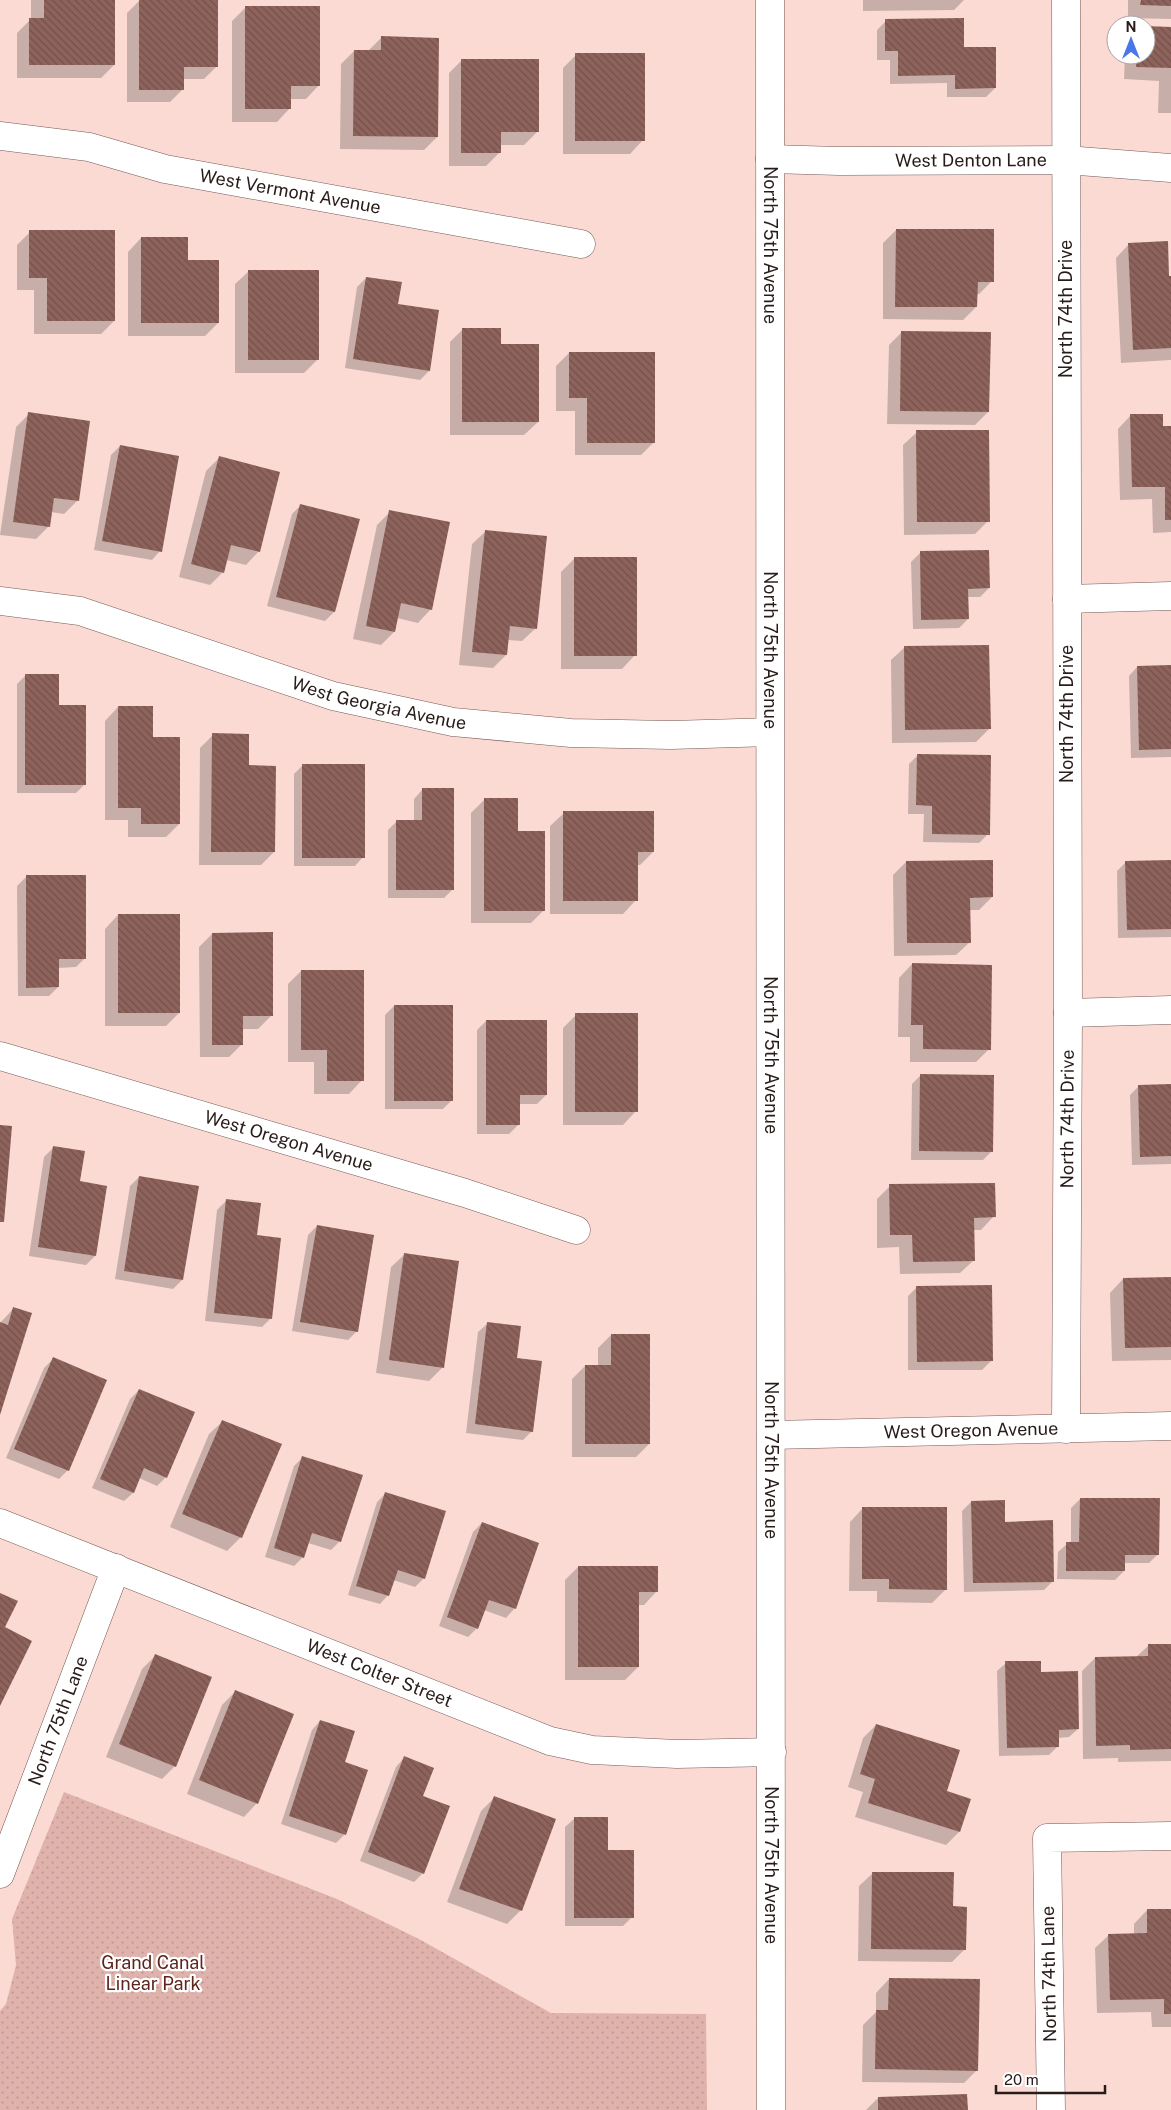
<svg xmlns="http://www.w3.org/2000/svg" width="1171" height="2110" viewBox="0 0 1171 2110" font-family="'Public Sans',sans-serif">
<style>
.park{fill:url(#park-dots)}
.shadow{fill:#0003}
.building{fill:url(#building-back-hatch)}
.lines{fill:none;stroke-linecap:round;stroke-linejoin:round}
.minor-casing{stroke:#755954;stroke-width:29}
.major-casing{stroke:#755954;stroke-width:29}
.minor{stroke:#fff;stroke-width:28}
.major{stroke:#fff;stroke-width:28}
.labels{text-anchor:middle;stroke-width:4.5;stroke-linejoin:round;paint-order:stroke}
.street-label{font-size:18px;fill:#281c1a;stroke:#fff}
.park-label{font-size:18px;fill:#5f241d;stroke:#fff}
</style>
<defs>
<pattern id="park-dots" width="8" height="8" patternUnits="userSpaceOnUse" patternTransform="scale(1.25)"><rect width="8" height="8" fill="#dfb3ab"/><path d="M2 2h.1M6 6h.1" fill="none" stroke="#bf9993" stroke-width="1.8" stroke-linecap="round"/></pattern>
<pattern id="building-back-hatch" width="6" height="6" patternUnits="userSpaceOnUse" patternTransform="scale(1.25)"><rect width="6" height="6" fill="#8e635c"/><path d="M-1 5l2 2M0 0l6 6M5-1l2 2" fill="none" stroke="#74514b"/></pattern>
</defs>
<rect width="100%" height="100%" fill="#fbdad4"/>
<polygon class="park" points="64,1792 337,1899 419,1939 551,2013 706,2014 707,2110 0,2110 0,2011 6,2004 16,1965 12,1919"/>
<g class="shadow">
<polygon points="31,0 114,0 114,65 101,78 17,78 17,33 31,19"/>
<polygon points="140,0 217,66 204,79 183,79 183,89 170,102 127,102 127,13"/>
<polygon points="863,0 964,0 954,10 863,11"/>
<polygon points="1128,0 1171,0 1171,19 1128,18"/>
<polygon points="246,7 319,85 306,99 290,99 290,108 277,122 232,122 232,21"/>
<polygon points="886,21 963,48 995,88 986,97 947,97 947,83 890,84 890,60 877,60 877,30"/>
<polygon points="1146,28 1171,29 1171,113 1158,113 1159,81 1124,79 1125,55 1146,55"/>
<polygon points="381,38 437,137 424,150 340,149 341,64 354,51 368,51"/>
<polygon points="576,55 643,140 630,154 563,154 563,68"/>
<polygon points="462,60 538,131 524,145 500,145 500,152 486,166 449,166 449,73"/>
<polygon points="896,230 992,281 979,294 976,294 976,307 963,320 883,319 883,243"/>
<polygon points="30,232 114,321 101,334 34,334 34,290 17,290 17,245"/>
<polygon points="141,238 187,261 218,323 205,336 128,336 128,252"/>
<polygon points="1129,244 1168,277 1171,277 1171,360 1121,363 1116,258"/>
<polygon points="249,271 317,360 304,373 235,373 235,284"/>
<polygon points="366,278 397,305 429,371 420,380 345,368 357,287"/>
<polygon points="463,329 500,345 538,422 524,435 450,435 450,342"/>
<polygon points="902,332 988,412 975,425 887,424 889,345"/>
<polygon points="569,353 654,442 641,455 575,455 575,411 556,411 556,366"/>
<polygon points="29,414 77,501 64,514 51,512 49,526 36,539 0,535 16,427"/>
<polygon points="1131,415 1162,427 1171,427 1171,532 1153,533 1152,499 1120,500 1118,429"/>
<polygon points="917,432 988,521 975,534 904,535 903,445"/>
<polygon points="120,446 160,551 152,560 94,550 111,455"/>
<polygon points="219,458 259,551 246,565 226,560 223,572 210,585 179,577 206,471"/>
<polygon points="301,505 358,520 334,612 325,621 267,606 292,514"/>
<polygon points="390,512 431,609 418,623 397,618 394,632 381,645 353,639 377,525"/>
<polygon points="486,531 536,628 522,641 507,640 506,655 493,668 459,665 472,544"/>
<polygon points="920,553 989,588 980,597 967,597 968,619 959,628 913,629 911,562"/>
<polygon points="574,559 635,655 622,669 561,669 561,572"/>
<polygon points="905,647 989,729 976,742 892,743 891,660"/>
<polygon points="1171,666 1171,757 1131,758 1129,676 1137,667"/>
<polygon points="26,675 58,706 85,784 76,793 17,793 17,684"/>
<polygon points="118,707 152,738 179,824 166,837 128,837 128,820 105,820 105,721"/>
<polygon points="213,735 248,767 274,852 261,865 199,865 200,748"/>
<polygon points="918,755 988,834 979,843 923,842 924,814 908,814 909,764"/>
<polygon points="303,765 363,857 355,866 294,866 294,774"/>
<polygon points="422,790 453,889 444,898 388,898 388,830 397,821 414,821 414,799"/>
<polygon points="485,799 517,832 544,910 531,923 471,923 471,813"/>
<polygon points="564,813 653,852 640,865 636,865 636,900 623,914 550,914 550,826"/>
<polygon points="1171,861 1171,937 1118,938 1117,871 1126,862"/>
<polygon points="906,862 992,897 979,910 969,910 970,942 956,955 894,956 893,875"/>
<polygon points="26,877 85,958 76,967 58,968 58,987 49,996 18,996 17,886"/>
<polygon points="118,915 179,1013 166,1026 105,1026 105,929"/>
<polygon points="212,934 271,1016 258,1029 242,1029 242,1044 229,1057 200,1057 199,947"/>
<polygon points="912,964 989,1049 976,1062 910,1062 910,1037 898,1037 899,978"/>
<polygon points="301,971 362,1080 349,1094 314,1094 314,1062 288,1062 288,984"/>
<polygon points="394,1006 452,1100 443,1109 385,1109 385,1015"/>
<polygon points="576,1015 636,1111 623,1125 563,1125 563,1028"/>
<polygon points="486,1021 546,1095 537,1104 518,1104 518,1125 509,1134 477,1134 477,1030"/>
<polygon points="921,1075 992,1151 983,1160 911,1160 912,1084"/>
<polygon points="1171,1085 1171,1164 1132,1165 1130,1095 1139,1086"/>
<polygon points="53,1148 79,1182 95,1256 86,1265 29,1256 44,1157"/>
<polygon points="139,1177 197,1187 182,1280 173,1289 115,1279 130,1186"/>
<polygon points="890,1186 994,1216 981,1230 973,1230 974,1260 960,1273 900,1274 899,1247 877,1248 877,1199"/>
<polygon points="226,1201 256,1236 271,1318 262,1327 205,1321 217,1210"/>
<polygon points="317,1226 357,1331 348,1340 292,1331 308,1235"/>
<polygon points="405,1254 442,1368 429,1381 376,1373 391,1267"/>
<polygon points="1171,1278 1171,1360 1112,1361 1110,1293 1123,1279"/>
<polygon points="917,1287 991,1361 982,1370 908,1370 908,1296"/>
<polygon points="14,1308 0,1412 0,1323"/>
<polygon points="487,1324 516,1360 532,1431 523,1440 466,1433 478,1332"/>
<polygon points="611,1335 649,1444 636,1457 572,1457 572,1379 585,1366 598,1366 598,1348"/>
<polygon points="53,1359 68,1470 59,1479 6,1458 44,1368"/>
<polygon points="139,1390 166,1477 157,1486 139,1478 133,1493 124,1501 92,1488 130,1399"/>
<polygon points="223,1421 241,1537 227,1551 170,1527 209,1434"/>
<polygon points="303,1457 340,1541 331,1550 308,1543 303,1557 294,1566 265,1557 294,1466"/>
<polygon points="386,1493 424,1578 415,1587 393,1580 388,1595 380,1604 348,1595 377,1502"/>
<polygon points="1080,1499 1158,1554 1149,1563 1124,1563 1124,1571 1115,1580 1057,1579 1058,1552 1067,1544 1071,1544 1071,1508"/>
<polygon points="971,1502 1004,1523 1053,1581 1044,1590 964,1592 962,1511"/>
<polygon points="863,1508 945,1590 932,1603 877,1602 877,1591 849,1591 850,1522"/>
<polygon points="482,1523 538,1544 514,1609 506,1618 484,1610 477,1628 468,1637 439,1626 473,1532"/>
<polygon points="578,1567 657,1591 644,1605 638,1605 638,1667 625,1680 565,1680 565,1580"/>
<polygon points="1171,1645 1171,1761 1118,1762 1118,1758 1083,1759 1082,1671 1095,1658 1136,1657 1148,1646"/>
<polygon points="155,1656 175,1766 162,1779 106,1757 142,1669"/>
<polygon points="1006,1663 1078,1729 1069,1737 1058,1738 1058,1746 1049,1755 999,1756 997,1671"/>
<polygon points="235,1692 257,1803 244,1817 187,1794 222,1705"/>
<polygon points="320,1721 343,1762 345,1834 336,1843 281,1824 312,1730"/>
<polygon points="876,1725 945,1792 969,1800 959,1832 946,1845 855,1817 863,1792 848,1787 863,1738"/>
<polygon points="404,1758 421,1797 423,1873 414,1882 360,1861 396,1767"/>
<polygon points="494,1798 521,1910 507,1924 447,1902 481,1811"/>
<polygon points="574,1819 606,1851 632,1917 623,1926 565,1926 565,1827"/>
<polygon points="873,1873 952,1907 965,1949 952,1962 858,1961 859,1886"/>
<polygon points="1147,1910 1171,1910 1171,2027 1152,2027 1151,2012 1097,2013 1095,1948 1109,1935 1134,1935 1134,1924"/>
<polygon points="889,1979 977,2070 964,2083 862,2082 863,2025 876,2012 876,1993"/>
<polygon points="878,2098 966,2110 866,2110"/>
</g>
<g class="building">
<polygon points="44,0 115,0 115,65 29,65 29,18 44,18"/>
<polygon points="139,0 218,0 218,67 184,67 184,90 139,90"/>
<polygon points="1141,0 1171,0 1171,6 1140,5"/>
<polygon points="245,6 320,6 320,86 291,86 291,109 245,109"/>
<polygon points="964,18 964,47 996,47 996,88 955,89 955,75 898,76 898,51 885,51 885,19"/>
<polygon points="1146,26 1171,27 1171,68 1136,67 1137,55 1146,55"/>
<polygon points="381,36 439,38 438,137 353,136 354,50 381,50"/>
<rect x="575" y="53" width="70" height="88"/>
<polygon points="461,59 539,59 539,132 501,132 501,153 461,153"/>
<polygon points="896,229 994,229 994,282 978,282 977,307 895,307"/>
<polygon points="29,230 115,230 115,321 47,321 47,278 29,278"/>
<polygon points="141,237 188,237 188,260 219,260 219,323 141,323"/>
<polygon points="1168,241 1169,276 1171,276 1171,348 1133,350 1128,243"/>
<rect x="248" y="270" width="71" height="90"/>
<polygon points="366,277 402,282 398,304 439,310 430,371 353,359"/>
<polygon points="462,328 501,328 501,344 539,344 539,422 462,422"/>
<polygon points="901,331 991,332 989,412 900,411"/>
<polygon points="569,352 655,352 655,443 587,443 587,398 569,398"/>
<polygon points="28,412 90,421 79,501 54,498 50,527 13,522"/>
<polygon points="1130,414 1163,414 1163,426 1171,426 1171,520 1165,520 1165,487 1132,487"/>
<polygon points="916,430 989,430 990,522 917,522"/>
<polygon points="120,445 179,456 162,552 102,541"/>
<polygon points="219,456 280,472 260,552 231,545 224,573 191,564"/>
<polygon points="300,504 360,519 335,612 276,597"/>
<polygon points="389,510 450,522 432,610 401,603 395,632 366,626"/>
<polygon points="485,530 547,536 537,629 510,626 507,655 472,652"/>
<polygon points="989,550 990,588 968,589 969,619 921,620 920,551"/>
<rect x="574" y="557" width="63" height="99"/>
<polygon points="989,645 991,729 905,730 904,646"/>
<polygon points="1171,665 1171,749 1139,750 1137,666"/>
<polygon points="25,674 59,674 59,705 86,705 86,785 25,785"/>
<polygon points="118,706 153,706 153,737 180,737 180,824 141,824 141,808 118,808"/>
<polygon points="212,733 249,734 249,765 276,766 275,852 211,852"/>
<polygon points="917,754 991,755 990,835 932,834 932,806 916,805"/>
<rect x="302" y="764" width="63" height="94"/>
<polygon points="422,788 454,788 454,890 396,890 396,820 422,820"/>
<polygon points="484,798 518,798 518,831 545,831 545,911 484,911"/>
<polygon points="563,811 654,811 654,852 638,852 638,901 563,901"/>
<polygon points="993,860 993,897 970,898 971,943 907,943 906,861"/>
<polygon points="1171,860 1171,929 1127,930 1125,861"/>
<polygon points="26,875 86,875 86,959 59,959 59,987 26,988"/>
<rect x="118" y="914" width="62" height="99"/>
<polygon points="273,932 273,1016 243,1016 243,1045 212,1045 212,933"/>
<polygon points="912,963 992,965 991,1050 923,1049 923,1025 911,1025"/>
<polygon points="301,970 364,970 364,1081 327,1081 327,1050 301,1050"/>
<rect x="394" y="1005" width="59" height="96"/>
<rect x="575" y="1013" width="63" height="99"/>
<polygon points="486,1020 547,1020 547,1095 520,1095 520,1125 486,1125"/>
<polygon points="920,1074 994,1075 993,1152 919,1151"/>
<polygon points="1171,1084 1171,1156 1140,1157 1138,1085"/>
<polygon points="0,1125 12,1126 4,1222 0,1222"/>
<polygon points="53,1146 85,1151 80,1181 107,1186 96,1256 38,1247"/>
<polygon points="139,1176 199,1186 183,1280 124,1271"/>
<polygon points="995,1183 996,1217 974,1218 975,1261 913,1262 912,1235 890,1235 889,1184"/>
<polygon points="226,1199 261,1203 257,1235 281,1238 272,1319 214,1313"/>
<polygon points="317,1225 374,1235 358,1332 300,1322"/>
<polygon points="404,1253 459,1261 444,1368 389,1360"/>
<polygon points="1171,1277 1171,1347 1125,1348 1123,1278"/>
<polygon points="992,1285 993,1361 917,1362 916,1286"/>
<polygon points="13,1307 32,1313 0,1415 0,1322 8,1325"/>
<polygon points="487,1322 521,1326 517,1358 542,1361 533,1432 475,1424"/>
<polygon points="611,1334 650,1334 650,1444 585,1444 585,1365 611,1365"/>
<polygon points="53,1357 107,1380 69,1471 14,1449"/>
<polygon points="139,1389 195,1412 167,1478 144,1468 134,1493 100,1479"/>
<polygon points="222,1420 282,1444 242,1538 182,1514"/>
<polygon points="302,1456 363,1475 341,1542 312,1533 304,1558 274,1548"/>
<polygon points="385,1492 446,1511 425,1579 398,1570 389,1596 356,1586"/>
<polygon points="1080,1498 1160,1498 1159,1555 1125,1555 1125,1571 1066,1571 1066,1542 1079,1542"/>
<polygon points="1005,1500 1005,1522 1053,1520 1054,1582 973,1583 971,1501"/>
<polygon points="862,1507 947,1507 947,1590 889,1589 889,1579 862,1579"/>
<polygon points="482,1522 539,1543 516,1609 489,1600 478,1629 447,1617"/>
<polygon points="578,1566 658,1566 658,1592 639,1592 639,1667 578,1667"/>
<polygon points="0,1593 18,1601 5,1627 32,1641 0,1706"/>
<polygon points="1148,1644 1171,1644 1171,1749 1130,1750 1130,1745 1096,1746 1095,1657 1148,1656"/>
<polygon points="155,1654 212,1677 176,1767 119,1744"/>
<polygon points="1005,1661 1041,1661 1041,1672 1078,1671 1079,1729 1059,1730 1059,1747 1007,1748"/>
<polygon points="235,1690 294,1714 258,1804 199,1780"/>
<polygon points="320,1720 355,1731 345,1762 368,1770 346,1835 289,1816"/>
<polygon points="876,1724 960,1750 947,1791 971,1799 960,1832 868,1803 875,1779 860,1774"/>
<polygon points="404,1756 434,1768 423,1796 450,1806 424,1874 368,1852"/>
<polygon points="494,1796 556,1819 522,1911 459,1889"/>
<polygon points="574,1817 608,1817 608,1850 634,1850 634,1918 574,1918"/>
<polygon points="872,1872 954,1872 953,1906 967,1907 966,1950 871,1949"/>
<polygon points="1147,1909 1171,1909 1171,2014 1164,2014 1164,1999 1110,2000 1108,1934 1147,1933"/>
<polygon points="889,1978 980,1979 978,2071 875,2069 876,2010 888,2010"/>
<polygon points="967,2094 968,2110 878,2110 878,2097"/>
</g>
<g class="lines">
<g class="minor-casing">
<g id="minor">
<path id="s1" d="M0,136L89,147L165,169L581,244"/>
<path id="s2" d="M770,159L839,161L1066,160L1171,168"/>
<polyline points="1067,599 1171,596"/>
<path id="s3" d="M0,601L80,611L333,696L453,722L571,733L671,735L769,732"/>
<polyline points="1068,1013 1171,1010"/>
<path id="s4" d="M0,1056L465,1193L576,1230"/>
<path id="s5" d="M1066,1429L1068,1013L1066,0"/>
<path id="s6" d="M771,1435L1171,1426"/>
<path id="s7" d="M0,1523L550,1741L592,1750L677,1754L772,1752"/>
<path id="s8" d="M0,1874L116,1568"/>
<polyline points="1051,2110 1047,1838 1171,1836"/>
</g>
</g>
<g class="major-casing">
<g id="major">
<path id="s9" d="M770,0L771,2110"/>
</g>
</g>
<use href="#minor" class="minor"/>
<use href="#major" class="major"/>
</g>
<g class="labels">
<g class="street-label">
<text dy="6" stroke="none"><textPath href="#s2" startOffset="201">West Denton Lane</textPath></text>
<text dy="6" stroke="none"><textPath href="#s1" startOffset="296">West Vermont Avenue</textPath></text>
<text dy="6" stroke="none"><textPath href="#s9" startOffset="245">North 75th Avenue</textPath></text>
<text transform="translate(1066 309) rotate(-90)" y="6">North 74th Drive</text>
<text dy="6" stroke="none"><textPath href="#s9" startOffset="650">North 75th Avenue</textPath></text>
<text dy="6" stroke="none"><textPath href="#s3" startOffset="394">West Georgia Avenue</textPath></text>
<text transform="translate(1067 714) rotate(-90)" y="6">North 74th Drive</text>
<text dy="6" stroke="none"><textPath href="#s9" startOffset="1055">North 75th Avenue</textPath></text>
<text dy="6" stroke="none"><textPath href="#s5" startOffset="310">North 74th Drive</textPath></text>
<text dy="6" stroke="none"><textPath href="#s4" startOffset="301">West Oregon Avenue</textPath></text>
<text dy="6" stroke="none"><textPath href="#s6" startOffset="200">West Oregon Avenue</textPath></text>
<text dy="6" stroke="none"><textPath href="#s9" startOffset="1460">North 75th Avenue</textPath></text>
<text dy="6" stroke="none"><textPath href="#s7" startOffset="408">West Colter Street</textPath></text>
<text dy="6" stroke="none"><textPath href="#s8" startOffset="164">North 75th Lane</textPath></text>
<text dy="6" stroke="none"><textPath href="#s9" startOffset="1865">North 75th Avenue</textPath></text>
<text transform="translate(1049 1974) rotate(-91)" y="6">North 74th Lane</text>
</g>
<g class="park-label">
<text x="153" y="1969">Grand Canal<tspan x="153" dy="21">Linear Park</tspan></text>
</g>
</g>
<g transform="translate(1131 40)"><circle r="24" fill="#ffffff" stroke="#a9a4a3"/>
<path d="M0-4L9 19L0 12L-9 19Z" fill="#4a76e9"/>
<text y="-8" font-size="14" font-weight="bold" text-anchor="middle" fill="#281c1a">N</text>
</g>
<path d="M996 2085v8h109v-8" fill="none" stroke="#281c1a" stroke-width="2.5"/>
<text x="1004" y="2085" font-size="15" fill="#281c1a" stroke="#ffffff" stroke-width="4" paint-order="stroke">20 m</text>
</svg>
